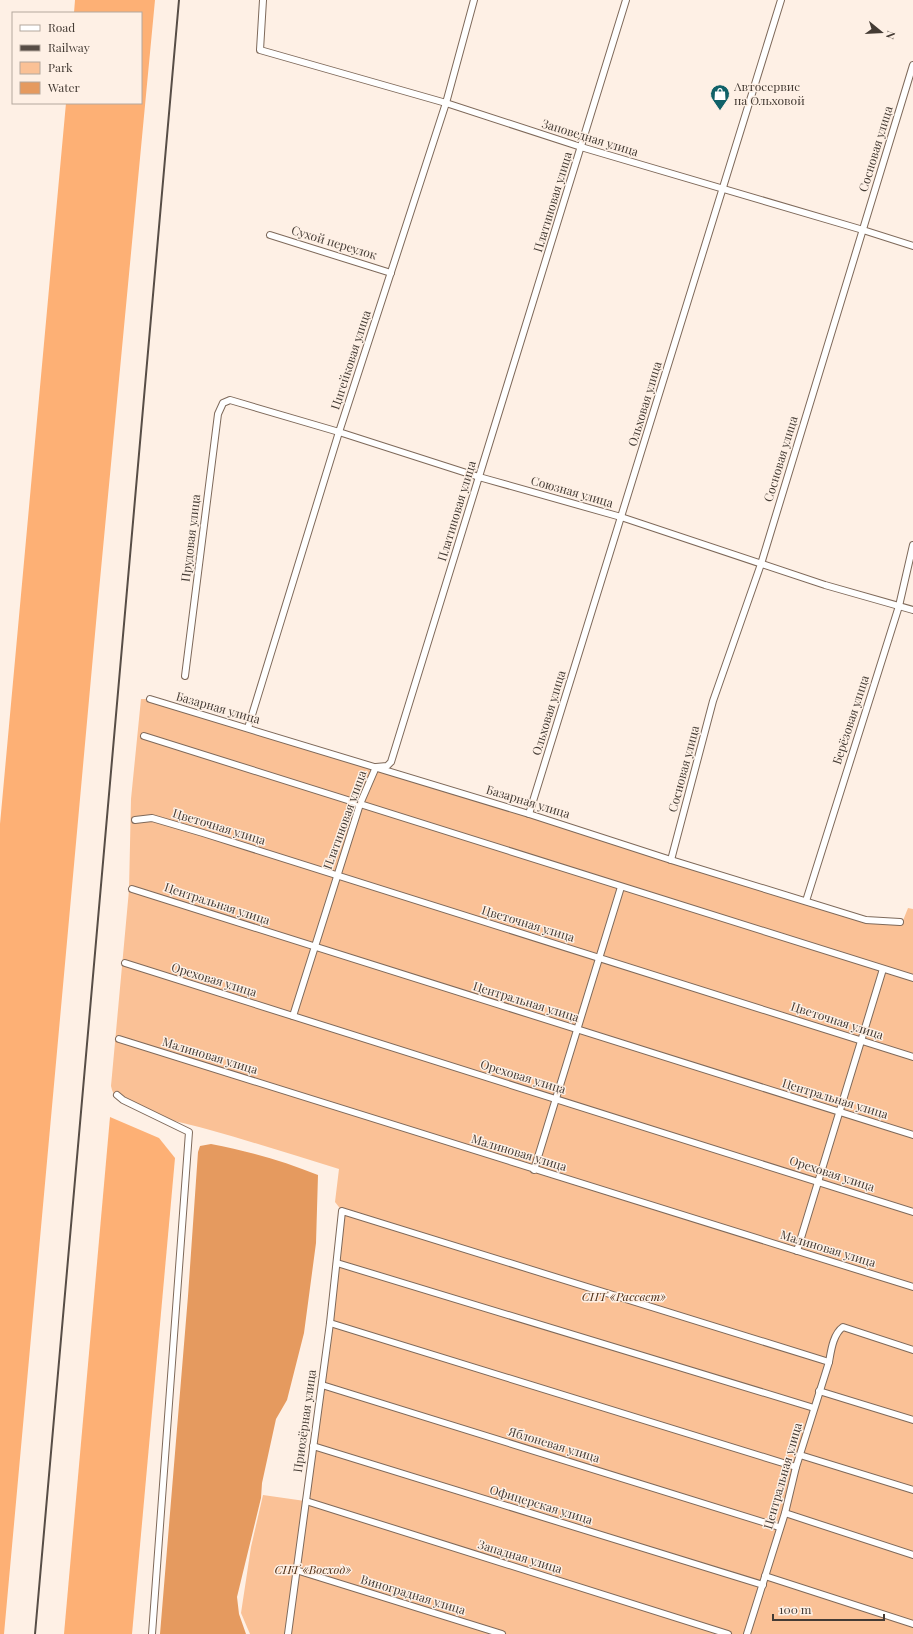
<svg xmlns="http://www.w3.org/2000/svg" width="913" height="1634" viewBox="0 0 913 1634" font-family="'Playfair Display',serif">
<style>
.green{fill:#fac196}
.forest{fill:#fdb075}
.water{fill:#e59a5f}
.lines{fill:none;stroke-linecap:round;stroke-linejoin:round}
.street-casing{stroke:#7e695a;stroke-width:8}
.street{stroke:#fff;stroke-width:6}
.rail{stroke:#574d46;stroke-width:2}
.labels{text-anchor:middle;stroke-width:3;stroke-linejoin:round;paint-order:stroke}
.poi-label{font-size:12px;fill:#443b34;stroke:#fef0e5;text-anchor:start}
.street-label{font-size:12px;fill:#443b34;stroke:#fef0e5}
.park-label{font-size:12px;font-style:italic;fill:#4f3017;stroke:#fef0e5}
</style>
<rect width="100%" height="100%" fill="#fef0e5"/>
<path class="green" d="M141,699H150L866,920L902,923L908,908L913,909V1634H250L241,1613L251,1547L263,1495L305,1501L342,1211L335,1202L339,1169C296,1156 253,1142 210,1130C184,1122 155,1119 130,1107C120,1102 113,1097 111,1086L129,890L131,799Z"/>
<g class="forest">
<polygon points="75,0 155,0 98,601 4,1634 0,1634 0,824 66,103 141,103 141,13 74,13"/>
<polygon points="110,1117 159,1138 175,1158 132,1634 64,1634"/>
</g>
<path class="water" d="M211,1144C248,1151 283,1161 318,1175L316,1243L304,1333L287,1400L276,1419L262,1483L261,1498L237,1597L239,1614L246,1634H160L188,1296L198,1152L200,1146Z"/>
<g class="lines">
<g class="street-casing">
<g id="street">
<polyline points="263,0 260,50 446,103 581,147 863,230 913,246"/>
<polyline points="270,235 391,273"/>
<polyline points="185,676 218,414 223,403 230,400 339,432 479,477 621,517 825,585 913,610"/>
<polyline points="150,699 529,814 671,860 866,920 900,922"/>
<polyline points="248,728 339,432 446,103 474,0"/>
<polyline points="144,736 913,978"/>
<polyline points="529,814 781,0"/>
<polyline points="135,820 152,818 203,833 913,1057"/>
<polyline points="671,860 713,701 761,564 913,65"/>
<polyline points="132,889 913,1135"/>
<polyline points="806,901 899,606 913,545"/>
<polyline points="125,963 913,1212"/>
<polyline points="293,1016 360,804 376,767 387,766 391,762 626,0"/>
<polyline points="119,1039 913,1287"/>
<polyline points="117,1095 123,1100 189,1132 152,1634"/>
<polyline points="534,1170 621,887"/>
<polyline points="797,1251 883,969"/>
<polyline points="337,1263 814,1408"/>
<polyline points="330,1323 796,1467"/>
<polyline points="322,1385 779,1527"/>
<polyline points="819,1391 913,1420"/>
<polyline points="313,1446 763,1585"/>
<polyline points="800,1455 913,1490"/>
<polyline points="306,1501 728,1634"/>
<polyline points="785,1513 913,1555"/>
<polyline points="296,1570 502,1634"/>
<polyline points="765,1576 913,1624"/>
<polyline points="288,1634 330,1323 342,1211 829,1362"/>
<path d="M747,1634L785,1513L796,1467L829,1362C831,1351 833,1334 843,1327L913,1350"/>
</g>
</g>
<use href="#street" class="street"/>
<polyline class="rail" points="35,1634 179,0"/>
</g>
<defs>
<g id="shop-pin" transform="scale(1)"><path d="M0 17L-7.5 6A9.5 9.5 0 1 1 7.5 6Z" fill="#106168" stroke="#fef0e5"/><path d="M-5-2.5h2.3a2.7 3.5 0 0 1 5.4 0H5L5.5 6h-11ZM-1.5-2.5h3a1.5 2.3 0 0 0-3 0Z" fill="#fff"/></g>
</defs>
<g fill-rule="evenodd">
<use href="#shop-pin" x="720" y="94"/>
</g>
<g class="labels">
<g class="poi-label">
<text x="734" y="91">Автосервис<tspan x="734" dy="14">на Ольховой</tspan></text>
</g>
<g class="street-label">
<text transform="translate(590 138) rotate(17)" y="4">Заповедная улица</text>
<text transform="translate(876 149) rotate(-73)" y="4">Сосновая улица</text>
<text transform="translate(553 202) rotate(-73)" y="4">Платиновая улица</text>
<text transform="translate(334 243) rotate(17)" y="4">Сухой переулок</text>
<text transform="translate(351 360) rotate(-72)" y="4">Цигейковая улица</text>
<text transform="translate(645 404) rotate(-73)" y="4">Ольховая улица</text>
<text transform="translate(781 459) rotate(-73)" y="4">Сосновая улица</text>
<text transform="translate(572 492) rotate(16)" y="4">Союзная улица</text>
<text transform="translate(457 511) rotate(-73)" y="4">Платиновая улица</text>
<text transform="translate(191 538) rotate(-83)" y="4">Прудовая улица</text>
<text transform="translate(218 708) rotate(16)" y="4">Базарная улица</text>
<text transform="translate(549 713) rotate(-73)" y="4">Ольховая улица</text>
<text transform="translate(851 720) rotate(-72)" y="4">Берёзовая улица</text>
<text transform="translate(684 769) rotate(-75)" y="4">Сосновая улица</text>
<text transform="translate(528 802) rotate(17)" y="4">Базарная улица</text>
<text transform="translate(345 820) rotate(-70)" y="4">Платиновая улица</text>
<text transform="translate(219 827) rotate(17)" y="4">Цветочная улица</text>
<text transform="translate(217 904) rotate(18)" y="4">Центральная улица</text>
<text transform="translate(528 924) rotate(17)" y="4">Цветочная улица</text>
<text transform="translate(214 980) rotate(17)" y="4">Ореховая улица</text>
<text transform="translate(526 1002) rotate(17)" y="4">Центральная улица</text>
<text transform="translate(837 1021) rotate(18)" y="4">Цветочная улица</text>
<text transform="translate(210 1056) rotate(17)" y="4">Малиновая улица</text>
<text transform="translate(523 1077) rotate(17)" y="4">Ореховая улица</text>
<text transform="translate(835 1099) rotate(17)" y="4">Центральная улица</text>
<text transform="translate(519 1153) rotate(17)" y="4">Малиновая улица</text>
<text transform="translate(832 1174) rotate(18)" y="4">Ореховая улица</text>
<text transform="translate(828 1249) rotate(17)" y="4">Малиновая улица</text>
<text transform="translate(305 1421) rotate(-82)" y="4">Приозёрная улица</text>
<text transform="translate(554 1445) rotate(17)" y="4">Яблоневая улица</text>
<text transform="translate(783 1476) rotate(-74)" y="4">Центральная улица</text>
<text transform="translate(541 1505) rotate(17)" y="4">Офицерская улица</text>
<text transform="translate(520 1557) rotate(17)" y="4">Западная улица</text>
<text transform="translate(413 1595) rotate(17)" y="4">Виноградная улица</text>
</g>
<g class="park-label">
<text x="624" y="1301">СНТ «Рассвет»</text>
<text x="313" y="1574">СНТ «Восход»</text>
</g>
</g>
<rect x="12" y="12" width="130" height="92" fill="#fef0e5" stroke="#b4a89e"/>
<rect x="20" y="25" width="20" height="6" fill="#ffffff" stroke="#b4a89e"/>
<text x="48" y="32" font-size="12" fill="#443b34">Road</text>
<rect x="20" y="45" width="20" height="6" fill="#574d46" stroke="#b4a89e"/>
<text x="48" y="52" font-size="12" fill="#443b34">Railway</text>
<rect x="20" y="62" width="20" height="12" fill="#fac196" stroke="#b4a89e"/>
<text x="48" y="72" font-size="12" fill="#443b34">Park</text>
<rect x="20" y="82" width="20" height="12" fill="#e59a5f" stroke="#b4a89e"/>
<text x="48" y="92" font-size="12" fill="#443b34">Water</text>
<g transform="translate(881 32) rotate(108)" stroke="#fef0e5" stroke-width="3" paint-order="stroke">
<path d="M0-3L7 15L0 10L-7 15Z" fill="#443b34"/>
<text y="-6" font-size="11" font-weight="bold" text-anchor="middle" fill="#443b34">N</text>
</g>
<path d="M773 1614v6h111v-6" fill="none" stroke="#443b34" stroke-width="2"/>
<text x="779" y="1614" font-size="12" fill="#443b34" stroke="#fef0e5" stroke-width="3" paint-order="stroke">100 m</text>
</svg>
